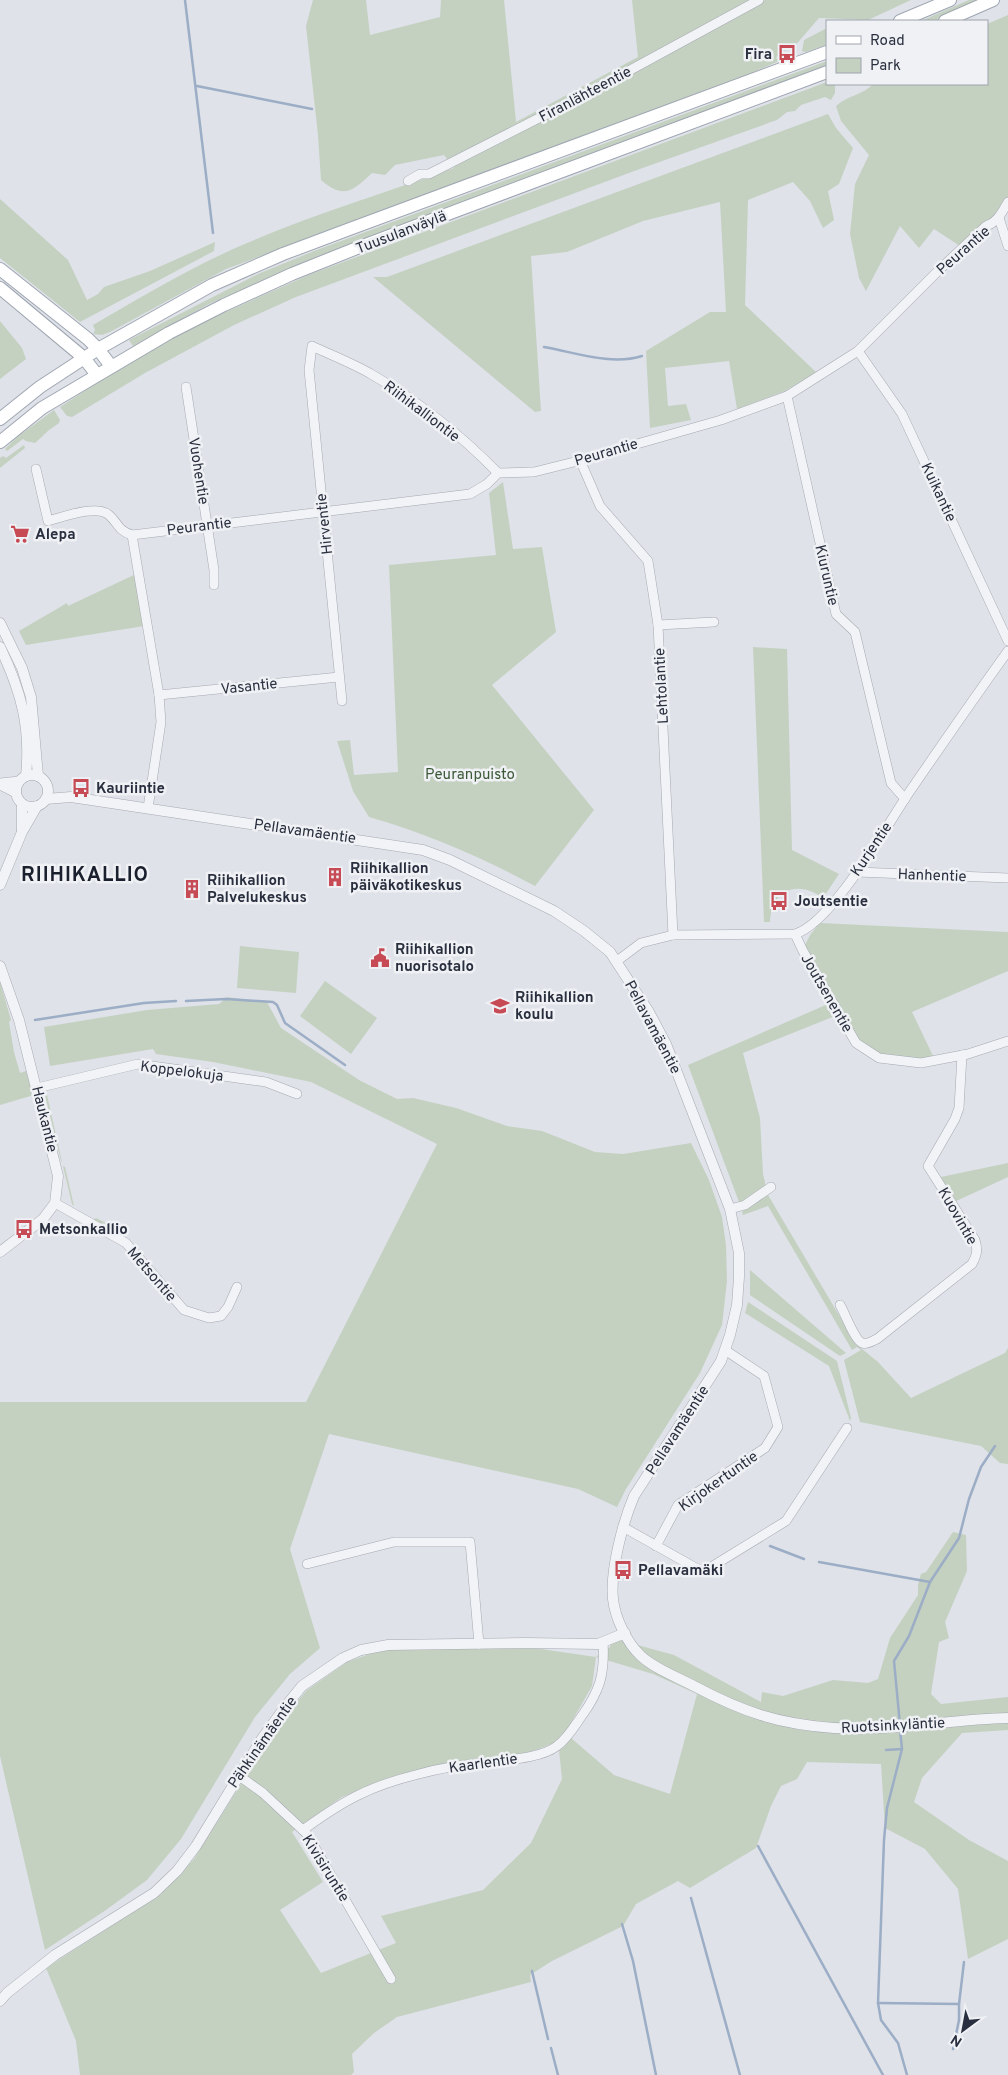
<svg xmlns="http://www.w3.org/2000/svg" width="1008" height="2075" viewBox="0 0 1008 2075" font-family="Overpass,sans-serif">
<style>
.green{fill:#c4d1c1;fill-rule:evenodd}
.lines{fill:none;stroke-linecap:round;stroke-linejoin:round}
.stream{stroke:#9cadc6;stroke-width:2.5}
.minor-casing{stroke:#a5a9b2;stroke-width:10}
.tertiary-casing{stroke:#a5a9b2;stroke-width:11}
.primary-casing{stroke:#9fa6b2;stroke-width:14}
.minor{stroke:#f2f3f6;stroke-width:9}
.tertiary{stroke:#f2f3f6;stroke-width:10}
.primary{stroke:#fff;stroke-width:12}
.labels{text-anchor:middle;stroke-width:5;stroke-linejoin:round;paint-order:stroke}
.poi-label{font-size:15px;font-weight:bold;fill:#292f3e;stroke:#eff1f5;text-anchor:start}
.street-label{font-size:15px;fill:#292f3e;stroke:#eff1f5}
.park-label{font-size:15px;fill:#3b5937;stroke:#eff1f5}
.district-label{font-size:20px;font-weight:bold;letter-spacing:1px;fill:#1b202e;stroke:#eff1f5}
</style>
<rect width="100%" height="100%" fill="#dfe2e8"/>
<g class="green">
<path d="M313,0H366L370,35L440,17L441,0H504L516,122L638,57L632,0H911L868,20L819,18L794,47L781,52L776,58L779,61L733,81L226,269L110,332L102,335L93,334L95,330L93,325C143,296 193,266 247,243C314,214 385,193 454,168L444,155L395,165L385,175L372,173C352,192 343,199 321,180L318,135L306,26Z"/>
<polygon points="969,0 983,0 934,21 921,21"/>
<path d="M1008,15V201L963,248L934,229L919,248L900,226L866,291L859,278L850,234L855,184L869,155L841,121L836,106C846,96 863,95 873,84H987V24Z"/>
<polygon points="827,28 827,45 806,52 802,51 804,40"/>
<polygon points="827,61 827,66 315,258 209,304 133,346 129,340 258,274 314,251"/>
<polygon points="827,82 827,84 835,84 835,93 831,100 825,97 801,105 795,111 787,112 777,120 637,170 296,297 234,325 145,373 72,417 67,416 60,407 135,358 203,322 311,274"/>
<polygon points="828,114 836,128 853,148 839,184 828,191 834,220 823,228 810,201 793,182 748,200 745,305 816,372 785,391 737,409 729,361 665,368 668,406 686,404 691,420 650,428 646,351 710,312 726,312 720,202 643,221 567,252 531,256 541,411 535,412 373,277 387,277"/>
<polygon points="0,199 68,260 87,300 98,294 104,287 150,271 215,242 214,251 80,322 0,258"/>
<polygon points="0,321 22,348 26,359 0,379"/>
<polygon points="54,410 60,420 59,423 49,430 35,443 26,441 23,439 7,451 5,449 17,437"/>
<polygon points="24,445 25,448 0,468 0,458 3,456 6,458"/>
<path d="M503,482L513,549L542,547L556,632L492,685L594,810L535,886C481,857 428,834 369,817L353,791L337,741L350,740L354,775L398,772L389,565L496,555L489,493Z"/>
<polygon points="136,574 144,626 26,645 19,631 67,603 68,606"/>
<path d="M753,647L787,649L792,850L839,874L823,898C797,879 771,890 770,922H764Z"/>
<polygon points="820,923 1008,932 1008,971 912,1012 934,1058 921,1061 880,1056 859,1041 805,945 810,935"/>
<polygon points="240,946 299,952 296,993 237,988"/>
<polygon points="325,981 377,1018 351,1054 300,1016"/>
<polygon points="0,982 11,1020 9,1022 14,1052 20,1073 26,1071 34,1095 0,1105"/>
<polygon points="227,997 267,1002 281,1028 359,1080 397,1099 413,1098 456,1108 507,1126 542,1131 595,1152 623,1154 691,1143 709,1180 722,1217 726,1245 727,1281 722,1325 700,1373 626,1489 617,1507 578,1489 329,1434 290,1549 320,1648 290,1674 255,1717 181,1839 147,1880 106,1910 45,1950 0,1756 0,1402 306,1402 437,1144 311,1082 213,1062 156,1054 153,1049 50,1066 44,1027 147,1010 219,1004"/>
<polygon points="828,1004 835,1016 743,1053 760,1118 763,1174 766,1187 744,1201 739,1202 688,1065"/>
<polygon points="45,1095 47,1095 62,1162 61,1161"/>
<polygon points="1008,1163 1008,1177 952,1203 936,1178"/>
<polygon points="63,1166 65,1167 74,1206 72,1204"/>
<polygon points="768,1195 856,1344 878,1362 911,1398 1005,1353 1008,1348 1008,1464 1000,1463 981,1446 860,1422 844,1360 861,1350 857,1347 852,1350 768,1206 743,1215 742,1212"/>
<polygon points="96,1218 118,1229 126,1237 125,1239 118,1232 93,1220"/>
<polygon points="750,1270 846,1353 840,1356 750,1295"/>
<polygon points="748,1302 837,1361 851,1418 850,1421 829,1366 745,1313"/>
<path d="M953,1532L966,1535L967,1571L945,1622L949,1638L939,1642L931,1694L941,1704L1008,1697V1730L962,1733L922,1778L914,1802L969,1840L1008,1861V1939L968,1959L958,1889L925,1849L885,1828L881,1764L807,1762L797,1779L781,1786L771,1806L756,1848L690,1888L678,1881L636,1904L623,1926L552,1961L530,1975L531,1982L397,2017L374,2033L352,2054L354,2072L351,2075H80L76,2041L46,1968L161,1894L194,1859L280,1722L307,1690L347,1662L375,1652L395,1649L534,1648L596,1657L610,1647L612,1638L674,1655L761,1702L762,1692L783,1696L833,1680L868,1683L878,1679L890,1638L918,1595V1585L921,1574L926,1572ZM596,1657L653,1674L697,1694L670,1794L614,1775L571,1738L559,1750L562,1779L531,1843L483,1890L381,1916L396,1943L321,1973L280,1910L323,1882L292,1832L342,1797L382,1781L446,1765L531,1752L556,1742L567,1730L592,1686Z"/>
</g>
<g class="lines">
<g class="stream">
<polyline points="185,0 213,233"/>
<polyline points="197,86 312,109"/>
<path d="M544,347C574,352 611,366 642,356"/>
<polyline points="186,1001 226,999 273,1002 277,1005 285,1023 345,1065"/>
<polyline points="35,1020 144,1003 176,1001"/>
<polyline points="770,1546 804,1559"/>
<polyline points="819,1562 930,1582"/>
<polyline points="900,1725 894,1661 909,1636 930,1582 959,1538 969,1499 981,1467 995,1446"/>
<polyline points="900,1730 902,1749 887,1808 884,1840 878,2003 881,2020 898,2043 907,2075"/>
<polyline points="886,1750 902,1749"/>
<polyline points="758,1846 883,2075"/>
<polyline points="691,1898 740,2075"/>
<polyline points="622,1924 633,1961 656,2075"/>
<polyline points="532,1971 548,2039"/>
<polyline points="878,2003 959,2004 964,1962"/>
<polyline points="551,2048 558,2075"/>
<polyline points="953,2049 959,2020 959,2004"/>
</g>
<g class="minor-casing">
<g id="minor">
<polyline points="408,181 420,174 429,174 588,93 759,0"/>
<polyline points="999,218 1008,246"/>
<polyline points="858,351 902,414 1008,641"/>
<polyline points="186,387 214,570 214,585"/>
<polyline points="787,396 836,614 855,632 891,783 905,799"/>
<polyline points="580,460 600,506 648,561 658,625 673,935"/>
<path d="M36,469L48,521C63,517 97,504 109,515C120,525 116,529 132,535L470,494L487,484L498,473L534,472L574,462L721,420L787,396L858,351L941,268L986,226C998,222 1002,212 1008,202"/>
<polyline points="132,535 159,695 161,722 148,808"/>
<polyline points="658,625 714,622"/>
<polyline points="159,695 339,677"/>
<path d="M342,701L309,370L312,346C331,355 352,363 371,374C416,400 461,435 498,473"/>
<polyline points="0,783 19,781"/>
<polyline points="0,785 16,793"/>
<polyline points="857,872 1008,878"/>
<polyline points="795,934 803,951 856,1043 879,1058 921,1063 968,1054 1008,1041"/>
<path d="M617,961L641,943L673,935L795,934C831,924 886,827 908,794C941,746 974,698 1008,651"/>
<polyline points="37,1088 138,1064 266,1082 297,1094"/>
<polyline points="55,1203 126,1243 184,1310 209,1318 221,1316 228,1307 237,1287"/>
<polyline points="730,1209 745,1205 771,1187"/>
<path d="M840,1305C845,1313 854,1339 862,1343C867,1345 872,1341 877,1339L972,1264C977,1255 978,1250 975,1240L928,1166L955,1119L959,1108L962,1055"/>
<polyline points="623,1527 703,1572 786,1521 847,1428"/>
<polyline points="656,1546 678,1505 765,1448 778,1427 764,1376 725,1350"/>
<polyline points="307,1564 394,1542 470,1542 479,1644"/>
<polyline points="238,1775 263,1793 307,1834 391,1979"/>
<path d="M303,1830C344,1800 370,1786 419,1774C440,1768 462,1765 483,1763C504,1760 540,1759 557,1746C567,1739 574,1727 581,1717C600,1691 605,1674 603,1642"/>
</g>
</g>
<g class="tertiary-casing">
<g id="tertiary">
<polyline points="0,623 22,668 31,697 38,776"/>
<path d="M0,647C21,691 31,727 26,776"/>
<circle cx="32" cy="791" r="16"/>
<path d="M46,799L71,797L111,803L423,850L450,860L554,911L584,931L610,952L649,1012L666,1044L730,1209L739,1253V1277L737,1305L730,1335L721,1361L634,1496C623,1522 610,1570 613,1599C615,1618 627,1643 641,1656C655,1669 677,1677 694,1686C743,1712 778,1724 834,1728C892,1732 950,1719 1008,1718"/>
<polyline points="22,831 22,804"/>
<polyline points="0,885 22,832 37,806"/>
<polyline points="0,966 19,1020 58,1176 55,1203 43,1219 0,1252"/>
<polyline points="0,2001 7,1993 55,1955 154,1893 177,1871 196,1846 261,1740 285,1707 302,1686 343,1658 361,1650 388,1645 525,1643 598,1644 625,1633"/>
</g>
</g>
<g class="primary-casing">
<g id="primary">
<polyline points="900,21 950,0"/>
<polyline points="945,21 993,0"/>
<polyline points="0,269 88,339 98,349 111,366"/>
<polyline points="0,288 84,358 97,375"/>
<polyline points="0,419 40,387 98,349 212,285 283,254 347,230 827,52"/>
<polyline points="0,442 42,408 169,333 224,305 292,274 357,248 827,72"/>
</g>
</g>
<use href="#minor" class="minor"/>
<use href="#tertiary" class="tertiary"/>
<use href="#primary" class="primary"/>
</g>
<defs>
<g id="bus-bare" transform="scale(1.5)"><path d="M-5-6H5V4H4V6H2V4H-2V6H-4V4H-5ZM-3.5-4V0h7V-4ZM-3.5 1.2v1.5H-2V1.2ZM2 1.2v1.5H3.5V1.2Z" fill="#c64b55" stroke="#eff1f5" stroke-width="2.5" paint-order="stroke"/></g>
<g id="supermarket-bare" transform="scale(1.5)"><path d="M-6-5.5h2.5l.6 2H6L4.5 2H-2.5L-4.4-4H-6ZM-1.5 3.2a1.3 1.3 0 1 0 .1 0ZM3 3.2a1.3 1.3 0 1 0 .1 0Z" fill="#c64b55" stroke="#eff1f5" stroke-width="2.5" paint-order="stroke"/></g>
<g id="building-bare" transform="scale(1.5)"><path d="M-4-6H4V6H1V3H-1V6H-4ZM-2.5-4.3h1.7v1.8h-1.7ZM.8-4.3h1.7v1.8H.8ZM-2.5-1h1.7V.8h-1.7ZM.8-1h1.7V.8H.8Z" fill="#c64b55" stroke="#eff1f5" stroke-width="2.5" paint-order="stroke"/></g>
<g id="civic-bare" transform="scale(1.5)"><path d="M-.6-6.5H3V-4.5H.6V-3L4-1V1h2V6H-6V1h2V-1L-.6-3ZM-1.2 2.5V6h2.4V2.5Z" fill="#c64b55" stroke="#eff1f5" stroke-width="2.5" paint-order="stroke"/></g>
<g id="school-bare" transform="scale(1.5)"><path d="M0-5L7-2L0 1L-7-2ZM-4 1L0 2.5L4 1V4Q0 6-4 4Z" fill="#c64b55" stroke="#eff1f5" stroke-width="2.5" paint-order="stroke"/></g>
</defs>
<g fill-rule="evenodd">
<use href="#bus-bare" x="787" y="54"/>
<use href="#supermarket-bare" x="20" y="534"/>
<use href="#bus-bare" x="81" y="788"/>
<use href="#building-bare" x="335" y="877"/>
<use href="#building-bare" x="192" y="889"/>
<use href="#bus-bare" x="779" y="901"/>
<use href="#civic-bare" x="380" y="958"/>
<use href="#school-bare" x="500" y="1006"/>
<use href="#bus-bare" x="24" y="1229"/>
<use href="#bus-bare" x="623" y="1570"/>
</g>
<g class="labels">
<g class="poi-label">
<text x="772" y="59" text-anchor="end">Fira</text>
<text x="35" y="539">Alepa</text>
<text x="96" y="793">Kauriintie</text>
<text x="350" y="873">Riihikallion<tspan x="350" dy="17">päiväkotikeskus</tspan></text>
<text x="207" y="885">Riihikallion<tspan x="207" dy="17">Palvelukeskus</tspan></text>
<text x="794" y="906">Joutsentie</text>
<text x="395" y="954">Riihikallion<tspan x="395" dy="17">nuorisotalo</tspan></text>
<text x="515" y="1002">Riihikallion<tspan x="515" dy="17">koulu</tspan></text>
<text x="39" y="1234">Metsonkallio</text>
<text x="638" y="1575">Pellavamäki</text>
</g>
<g class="street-label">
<text transform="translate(585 94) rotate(-28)" y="5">Firanlähteentie</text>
<text transform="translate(401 232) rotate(-21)" y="5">Tuusulanväylä</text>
<text transform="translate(963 250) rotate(-41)" y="5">Peurantie</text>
<text transform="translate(422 411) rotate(37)" y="5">Riihikalliontie</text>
<text transform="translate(606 452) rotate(-16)" y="5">Peurantie</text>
<text transform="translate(199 471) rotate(81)" y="5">Vuohentie</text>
<text transform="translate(939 492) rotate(65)" y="5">Kuikantie</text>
<text transform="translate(324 524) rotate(-96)" y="5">Hirventie</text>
<text transform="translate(199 526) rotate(-7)" y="5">Peurantie</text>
<text transform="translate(827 575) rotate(77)" y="5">Kiuruntie</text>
<text transform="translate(249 686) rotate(-6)" y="5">Vasantie</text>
<text transform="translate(661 686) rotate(-93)" y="5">Lehtolantie</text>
<text transform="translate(305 831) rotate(8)" y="5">Pellavamäentie</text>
<text transform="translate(871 849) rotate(-56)" y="5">Kurjentie</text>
<text transform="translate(932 875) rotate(2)" y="5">Hanhentie</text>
<text transform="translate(827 993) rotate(60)" y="5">Joutsenentie</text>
<text transform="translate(653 1027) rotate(62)" y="5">Pellavamäentie</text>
<text transform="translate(182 1071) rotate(7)" y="5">Koppelokuja</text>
<text transform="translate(45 1119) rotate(76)" y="5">Haukantie</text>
<text transform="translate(958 1216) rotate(60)" y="5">Kuovintie</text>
<text transform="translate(152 1274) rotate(49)" y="5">Metsontie</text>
<text transform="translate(677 1430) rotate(-57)" y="5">Pellavamäentie</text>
<text transform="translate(718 1481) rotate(-35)" y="5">Kirjokertuntie</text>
<text transform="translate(893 1725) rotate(-3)" y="5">Ruotsinkyläntie</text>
<text transform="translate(262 1742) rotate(-55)" y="5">Pähkinämäentie</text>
<text transform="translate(483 1763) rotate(-8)" y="5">Kaarlentie</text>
<text transform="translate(326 1868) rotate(58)" y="5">Kivisiruntie</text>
</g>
<g class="park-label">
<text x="470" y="779">Peuranpuisto</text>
</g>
<g class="district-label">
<text x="85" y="881">RIIHIKALLIO</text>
</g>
</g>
<rect x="826" y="20" width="162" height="65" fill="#eff1f5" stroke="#a0a3ac"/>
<rect x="836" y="36" width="25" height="8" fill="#ffffff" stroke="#a0a3ac"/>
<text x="870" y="45" font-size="15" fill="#292f3e">Road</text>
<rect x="836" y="58" width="25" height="15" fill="#c4d1c1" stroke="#a0a3ac"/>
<text x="870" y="70" font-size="15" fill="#292f3e">Park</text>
<g transform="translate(963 2030) rotate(212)" stroke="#eff1f5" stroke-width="4" paint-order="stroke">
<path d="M0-4L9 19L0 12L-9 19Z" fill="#292f3e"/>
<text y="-8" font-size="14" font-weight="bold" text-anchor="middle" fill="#292f3e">N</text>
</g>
</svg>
